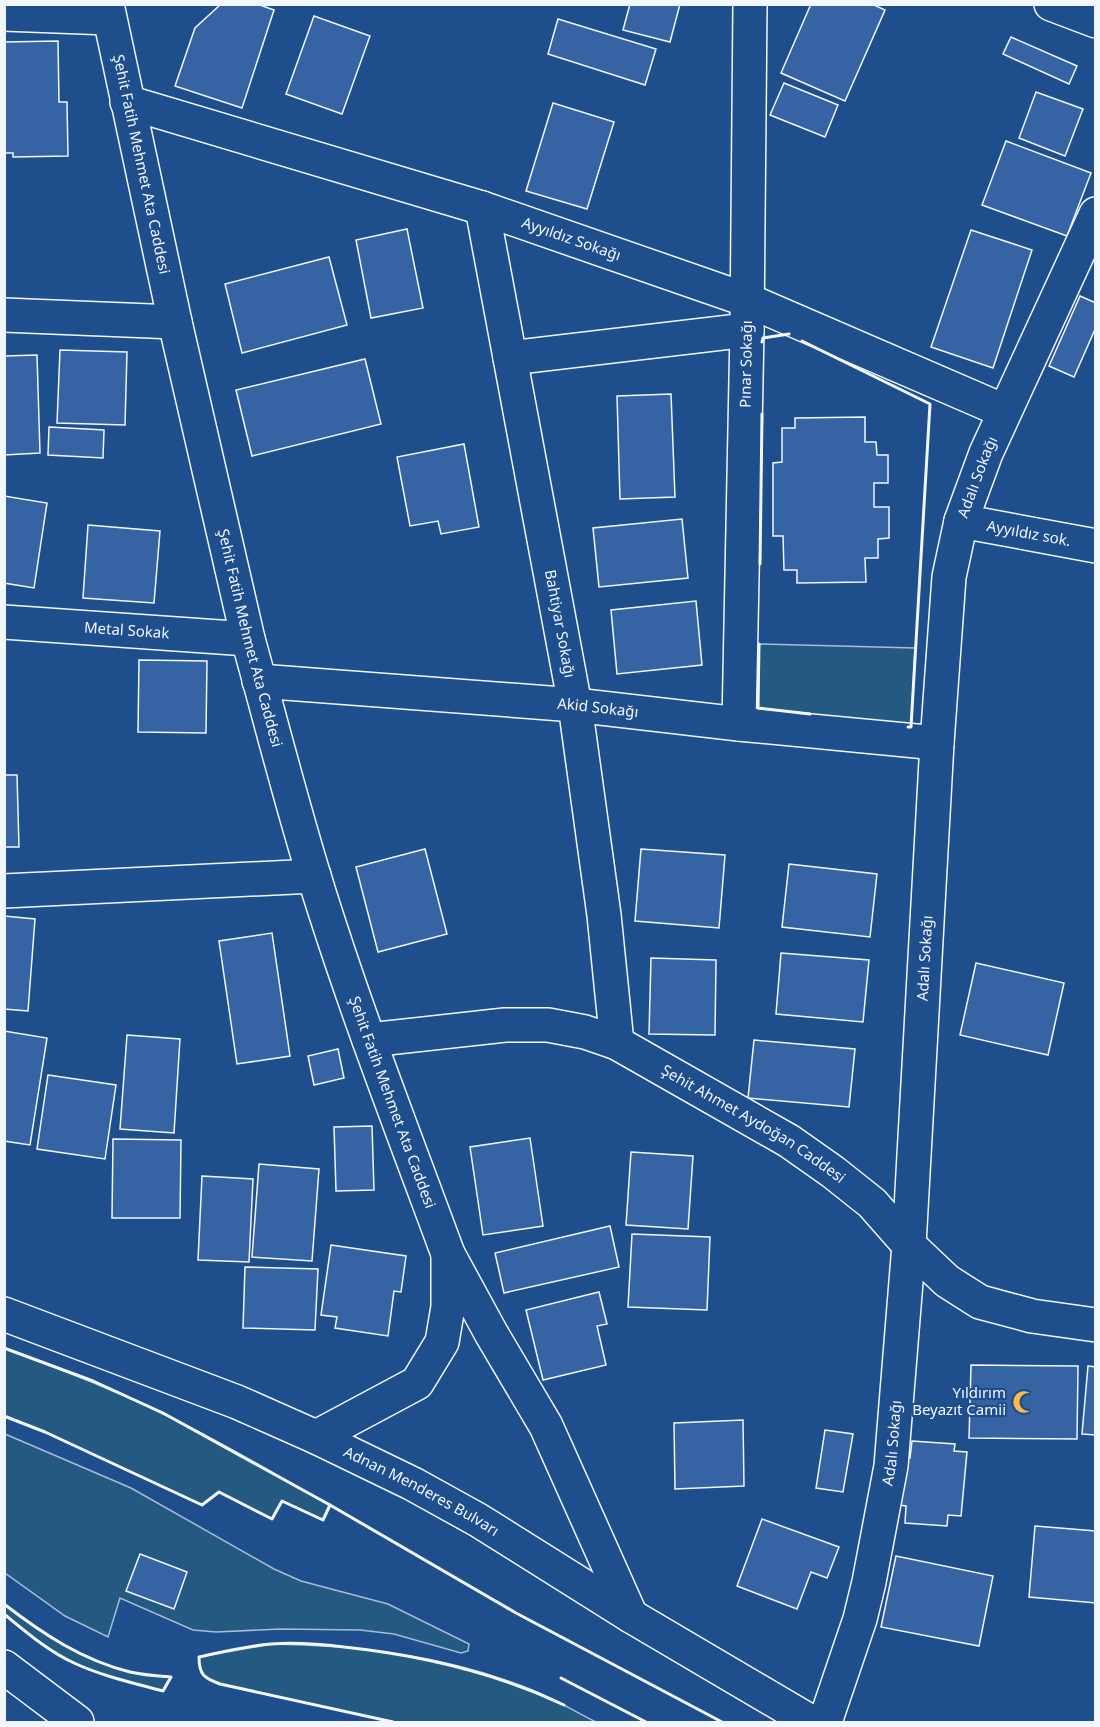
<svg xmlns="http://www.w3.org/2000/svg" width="1100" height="1727" viewBox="0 0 1100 1727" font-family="'Noto Sans',sans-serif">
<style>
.green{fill:#245a82;stroke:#a8bbd7;stroke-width:1.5}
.building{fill:#3563a3;stroke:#f2f6ff;stroke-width:1.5}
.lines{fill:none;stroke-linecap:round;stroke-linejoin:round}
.minor-casing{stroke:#f2f6ff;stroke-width:36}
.tertiary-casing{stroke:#f2f6ff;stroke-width:36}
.secondary-casing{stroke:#f2f6ff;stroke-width:36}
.minor{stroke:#1f4e8c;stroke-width:33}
.tertiary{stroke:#1f4e8c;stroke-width:33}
.secondary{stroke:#1f4e8c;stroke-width:33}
.wall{stroke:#f2f6ff;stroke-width:3}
.labels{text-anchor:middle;stroke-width:4.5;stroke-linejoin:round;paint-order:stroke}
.street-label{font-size:15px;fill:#f2f6ff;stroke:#1f4e8c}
.poi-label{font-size:15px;fill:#f2f6ff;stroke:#1f4e8c;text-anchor:end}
</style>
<rect width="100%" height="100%" fill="#1f4e8c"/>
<g class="green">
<polygon points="759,644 915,648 911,727 758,708"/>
<path d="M5,1348C58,1368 110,1388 161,1413C219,1440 274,1474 330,1505L323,1520L282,1501L272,1519L219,1492L202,1505L45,1432L5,1416Z"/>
<polygon points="5,1434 131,1488 274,1569 301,1581 388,1604 469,1644 468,1651 461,1653 394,1634 360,1630 280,1629 216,1632 193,1630 120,1598 108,1637 65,1616 5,1573"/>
<path d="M4,1604C43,1634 82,1660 130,1672C143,1675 158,1676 171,1677L163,1691C133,1683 102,1676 74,1663C48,1651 27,1632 5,1614Z"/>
<path d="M272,1644C359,1645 448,1656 530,1689C553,1698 574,1711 596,1722H393L220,1684C204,1678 199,1675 199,1657Z"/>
</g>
<g class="building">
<polygon points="221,4 257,4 274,10 242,108 175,86 195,28"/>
<polygon points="630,4 680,4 670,42 623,30"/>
<polygon points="811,4 872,4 885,10 845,101 781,73"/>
<polygon points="314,16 370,36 342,114 286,94"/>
<polygon points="558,19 656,49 645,85 548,54"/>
<polygon points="1011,37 1077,66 1069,84 1003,54"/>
<polygon points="58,41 59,102 67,102 68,156 13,157 13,153 4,153 4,42"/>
<polygon points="784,83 838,105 825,137 770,115"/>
<polygon points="1036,92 1083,109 1065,156 1019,138"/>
<polygon points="553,103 614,122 587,209 526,191"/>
<polygon points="1006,141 1091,173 1067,236 982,205"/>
<polygon points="407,229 423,308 371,318 356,240"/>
<polygon points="971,230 1032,250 993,368 931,347"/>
<polygon points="329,257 347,325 242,353 225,284"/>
<polygon points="1080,296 1096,303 1096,327 1074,377 1049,366"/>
<polygon points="60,350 127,352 125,425 57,423"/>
<polygon points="37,355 40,453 4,455 4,356"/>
<polygon points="365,359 381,424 252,456 236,390"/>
<polygon points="671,394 675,497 620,499 617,396"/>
<polygon points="865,417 865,442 876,442 877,455 888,455 888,483 874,483 874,507 889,507 889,538 878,539 878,558 865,558 866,582 797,583 797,570 784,570 783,536 773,536 773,463 782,462 782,428 795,428 795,418"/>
<polygon points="49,427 104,430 103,458 48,455"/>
<polygon points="464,444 479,527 441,534 438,521 410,526 397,457"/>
<polygon points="4,496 47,503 34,588 4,583"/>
<polygon points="682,519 688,578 599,587 593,528"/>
<polygon points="88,525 160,531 154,603 83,598"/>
<polygon points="696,601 702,665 617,674 611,610"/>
<polygon points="139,660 207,661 206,733 138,732"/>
<polygon points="4,775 17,775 19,847 4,847"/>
<polygon points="425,849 447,934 378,952 356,867"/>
<polygon points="641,849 725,855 719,928 635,921"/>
<polygon points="789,864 877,874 870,937 782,927"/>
<polygon points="4,916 35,919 28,1011 4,1009"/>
<polygon points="272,933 290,1056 237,1064 219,941"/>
<polygon points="781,953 869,960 863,1022 776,1014"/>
<polygon points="651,958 716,960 715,1035 649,1034"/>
<polygon points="976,963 1064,983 1048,1055 960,1035"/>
<polygon points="4,1031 47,1038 30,1145 4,1141"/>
<polygon points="127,1035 180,1039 174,1133 120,1129"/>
<polygon points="754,1040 855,1049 849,1107 748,1098"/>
<polygon points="338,1049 344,1078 314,1085 308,1056"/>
<polygon points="48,1075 116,1085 105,1159 37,1149"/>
<polygon points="372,1126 374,1190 336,1191 334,1127"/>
<polygon points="530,1138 543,1226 483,1235 470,1147"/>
<polygon points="113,1139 181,1140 180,1218 112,1218"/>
<polygon points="631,1152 693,1156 688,1229 626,1225"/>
<polygon points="259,1164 319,1169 312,1261 252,1257"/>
<polygon points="202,1176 253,1179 249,1262 198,1260"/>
<polygon points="610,1226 619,1267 504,1293 495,1253"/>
<polygon points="632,1234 710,1237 707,1310 628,1307"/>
<polygon points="331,1245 406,1256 401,1292 394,1291 388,1336 335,1328 337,1317 321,1315"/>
<polygon points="245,1267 318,1269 315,1330 243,1328"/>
<polygon points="599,1292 607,1324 597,1326 606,1365 543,1380 526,1310"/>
<polygon points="971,1365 1078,1366 1077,1439 969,1438"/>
<polygon points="1088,1366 1096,1367 1096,1435 1082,1434"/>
<polygon points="743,1420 744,1486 675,1489 674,1423"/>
<polygon points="825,1430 853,1434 843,1492 816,1488"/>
<polygon points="912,1441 955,1444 954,1451 967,1452 961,1516 948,1515 947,1526 905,1523 906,1506 899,1505 903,1457 910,1458"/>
<polygon points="762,1519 839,1547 827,1578 811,1572 797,1609 737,1586"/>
<polygon points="1035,1526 1096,1531 1096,1603 1029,1597"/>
<polygon points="140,1554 187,1572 174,1609 126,1591"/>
<polygon points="896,1556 993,1576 979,1646 881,1627"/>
</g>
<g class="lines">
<g class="minor-casing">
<g id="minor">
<polyline points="4,14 109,18"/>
<path id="s1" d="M127,102L482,208L747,300L1004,411"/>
<path id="s2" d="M482,208L575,705L604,915L617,1043"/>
<polyline points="4,315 175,322"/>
<polyline points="510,358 747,330"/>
<path id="s3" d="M961,521L1096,546"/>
<path id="s4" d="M4,622L248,639"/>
<path id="s5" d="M259,681L575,705L739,724L937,743"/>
<path id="s6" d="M739,724L747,330L750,4"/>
<polyline points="4,891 314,876"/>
<polyline points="4,1667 77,1722"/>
<path id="s7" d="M825,1722L860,1619L869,1582L891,1466L909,1245L937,743L949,577L961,521L986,453L1096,214"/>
</g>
</g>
<g class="tertiary-casing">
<g id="tertiary">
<path id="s8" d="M369,1040L505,1025H548L585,1032L617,1043L789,1141L833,1172L872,1203L909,1245L947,1281L980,1302L1032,1316L1096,1325"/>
</g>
</g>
<g class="secondary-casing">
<g id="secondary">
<path id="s9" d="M107,4L175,322L248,639C270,718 290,798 314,876C353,1004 402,1129 448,1254"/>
<polyline points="1051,4 1096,21"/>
<path id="s10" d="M4,1314L237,1402L316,1437L413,1484L478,1520L631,1616L811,1722"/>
<polyline points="316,1437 417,1383 442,1342 448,1307 448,1254 491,1333 546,1426 631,1616"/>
</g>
</g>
<use href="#minor" class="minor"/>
<use href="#tertiary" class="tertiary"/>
<use href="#secondary" class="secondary"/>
<g class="wall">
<polyline points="802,341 930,404 911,727 908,727"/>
<polyline points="762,342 763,338 789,334"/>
<polyline points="760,564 762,414"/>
<polyline points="759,644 758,708 810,714"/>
<polyline points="4,1348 93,1381 163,1413 330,1505 516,1613 722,1722"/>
<polyline points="4,1416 45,1432 202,1505 219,1492 272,1519 282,1501 323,1520 330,1505"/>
<path d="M4,1604C43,1634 82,1660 130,1672C143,1675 158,1676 171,1677L163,1691C133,1683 102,1676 74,1663C48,1651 26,1632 4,1614"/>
<polyline points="561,1678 646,1722"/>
<path d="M393,1722L220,1684C204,1678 199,1675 199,1657C222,1652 247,1646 271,1644C295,1642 320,1644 344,1647C420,1655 494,1672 564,1705"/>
</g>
</g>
<defs>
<g id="mosque-bare" transform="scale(1.8)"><path d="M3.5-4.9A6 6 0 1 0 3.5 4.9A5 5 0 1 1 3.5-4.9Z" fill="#ffb74d" stroke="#1f4e8c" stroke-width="2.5" paint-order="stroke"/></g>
</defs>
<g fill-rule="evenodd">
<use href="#mosque-bare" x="1024" y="1402"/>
</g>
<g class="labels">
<g class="street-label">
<text dy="5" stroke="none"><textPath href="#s9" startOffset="164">Şehit Fatih Mehmet Ata Caddesi</textPath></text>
<text dy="5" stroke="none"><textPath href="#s1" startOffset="465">Ayyıldız Sokağı</textPath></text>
<text dy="5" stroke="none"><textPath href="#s6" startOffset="360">Pınar Sokağı</textPath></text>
<text dy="5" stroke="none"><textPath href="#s7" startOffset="1260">Adalı Sokağı</textPath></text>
<text dy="5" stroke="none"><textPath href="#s3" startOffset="69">Ayyıldız sok.</textPath></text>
<text dy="5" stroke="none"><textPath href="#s2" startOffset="423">Bahtiyar Sokağı</textPath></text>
<text dy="5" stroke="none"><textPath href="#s4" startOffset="123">Metal Sokak</textPath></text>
<text dy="5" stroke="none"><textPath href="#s9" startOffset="650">Şehit Fatih Mehmet Ata Caddesi</textPath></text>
<text dy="5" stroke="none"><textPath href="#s5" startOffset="340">Akid Sokağı</textPath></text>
<text dy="5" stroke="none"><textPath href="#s7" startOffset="774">Adalı Sokağı</textPath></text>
<text dy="5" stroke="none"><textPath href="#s9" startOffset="1136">Şehit Fatih Mehmet Ata Caddesi</textPath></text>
<text dy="5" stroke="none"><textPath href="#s8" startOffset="410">Şehit Ahmet Aydoğan Caddesi</textPath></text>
<text dy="5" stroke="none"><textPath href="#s7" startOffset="288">Adalı Sokağı</textPath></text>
<text dy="5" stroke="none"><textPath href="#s10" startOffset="454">Adnan Menderes Bulvarı</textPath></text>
</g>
<g class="poi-label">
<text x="1006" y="1398">Yıldırım<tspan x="1006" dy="17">Beyazıt Camii</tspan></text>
</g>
</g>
<rect width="1100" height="1727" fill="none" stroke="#f2f6ff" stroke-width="12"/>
</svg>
